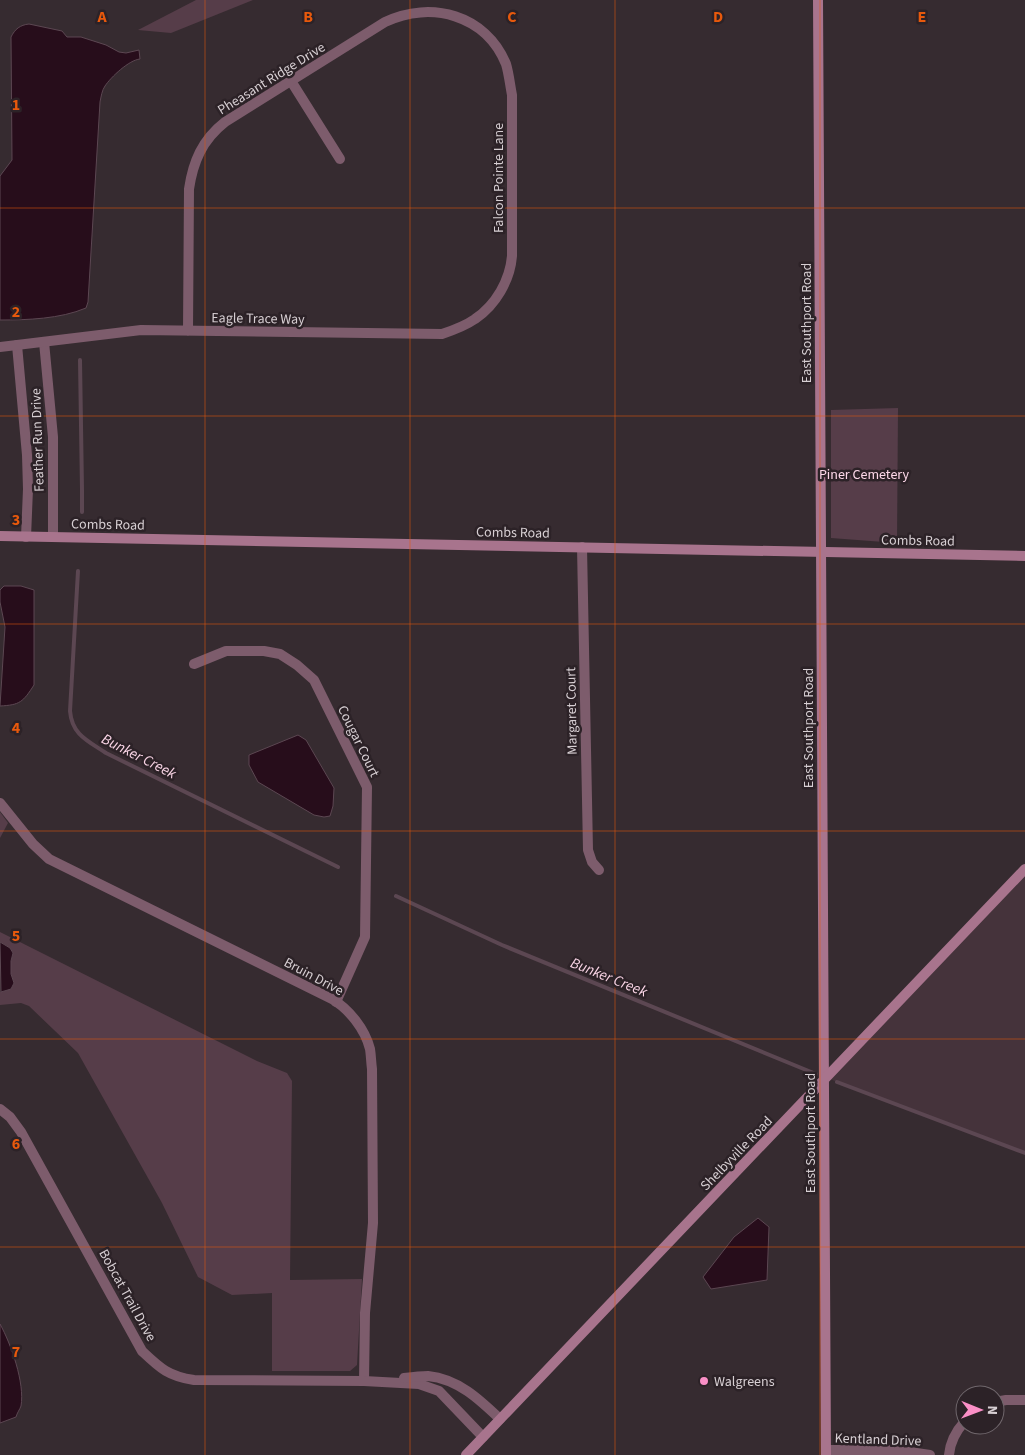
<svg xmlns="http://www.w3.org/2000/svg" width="1025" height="1455" viewBox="0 0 1025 1455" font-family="'Source Sans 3',sans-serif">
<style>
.built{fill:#45333b}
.green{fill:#563d49}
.water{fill:#270d1b;stroke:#5c4752}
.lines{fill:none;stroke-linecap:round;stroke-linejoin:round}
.stream{stroke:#5c4752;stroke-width:4}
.street{stroke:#7d5c6c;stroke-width:10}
.secondary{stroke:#a8748d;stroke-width:10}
.grid{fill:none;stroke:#e8590c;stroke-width:1;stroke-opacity:0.55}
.poi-dot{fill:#fa8fc6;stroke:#2c2227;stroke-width:2}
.labels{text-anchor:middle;stroke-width:5;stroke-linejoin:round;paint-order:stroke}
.street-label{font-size:14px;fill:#d7cfd3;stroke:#2c2227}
.park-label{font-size:14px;fill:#fdd8e9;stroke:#2c2227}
.poi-label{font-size:14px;fill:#d7cfd3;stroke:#2c2227;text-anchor:start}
.water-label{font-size:15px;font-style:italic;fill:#fad5e6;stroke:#2c2227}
.grid-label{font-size:16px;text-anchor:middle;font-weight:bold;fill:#e8590c;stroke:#2c2227;stroke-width:5;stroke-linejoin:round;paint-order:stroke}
</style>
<rect width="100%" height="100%" fill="#362b30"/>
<polygon class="built" points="1025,869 1025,1152 827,1078"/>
<g class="green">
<polygon points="196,0 253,0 171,33 138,30"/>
<polygon points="898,408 897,543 831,538 831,410"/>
<polygon points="0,812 8,823 0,838"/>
<polygon points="0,932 257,1061 287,1073 292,1081 290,1280 362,1279 357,1365 350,1371 272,1371 272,1293 232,1295 198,1277 162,1203 78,1053 29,1006 21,1003 0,1005 0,992 11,989 14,983 11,974 11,961 13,953 10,948 0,942"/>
</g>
<g class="water">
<path d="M29,24L62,31L67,37H81L106,45L119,52L126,53L139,50L140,59C129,60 111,77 105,86C102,90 101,97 100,102L88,302L86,308C60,319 27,320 0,320V176L12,160L11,37C15,29 20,25 29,24Z"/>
<path d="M4,586H21L34,590V685C23,702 20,705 0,706L5,627L0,602V590Z"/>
<polygon points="298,735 306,740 334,788 333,806 330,816 324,817 314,815 258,782 249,765 249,755"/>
<polygon points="0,942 10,948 13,953 11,961 11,974 14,983 11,989 1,992"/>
<polygon points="758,1218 769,1227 767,1280 711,1289 703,1277 734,1237"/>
<path d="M0,1324C11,1344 25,1383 21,1406C20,1409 17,1413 16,1417L0,1423Z"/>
</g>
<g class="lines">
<g class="stream">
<polyline points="80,360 82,490 82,512"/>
<path d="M78,571L70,711C72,735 88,741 106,753L338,867"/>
<polyline points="396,896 502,945 816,1074"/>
<polyline points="837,1082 1025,1153"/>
</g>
<g class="street">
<polyline points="291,81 340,159"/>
<polyline points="44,342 53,437 53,537"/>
<polyline points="17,345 27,455 28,489 26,537"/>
<path d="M0,347L141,330L442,334C454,330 465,326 475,319C496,305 510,280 512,256V95C510,85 509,74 506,64C486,15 431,0 385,22L225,122C202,140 193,162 189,189L188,331"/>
<polyline points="582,547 588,850 592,862 599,870"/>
<polyline points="194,664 226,651 264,651 280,654 297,665 314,680 367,787 365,937 336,1002"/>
<path d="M0,803L33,844L49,859L332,999C349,1009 365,1029 370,1049C371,1055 371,1062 372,1069L373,1223L365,1313L364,1381"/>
<path d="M0,1109L10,1117L21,1132L142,1351C160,1368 168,1376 194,1380L364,1381L419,1384L439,1391L483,1437"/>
<path d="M404,1378C412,1377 420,1376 428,1376C458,1379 479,1399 500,1419"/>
<polyline points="995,1402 1006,1400 1025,1400"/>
<polyline points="826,1450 896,1450 930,1455"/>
<path d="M949,1455C950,1442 956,1431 965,1421"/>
</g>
<g class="secondary">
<polyline points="818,0 826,1455"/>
<polyline points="0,536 1025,556"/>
<polyline points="466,1455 1025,869"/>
</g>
</g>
<path class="grid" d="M205,0V1455M410,0V1455M615,0V1455M820,0V1455M0,208H1025M0,416H1025M0,624H1025M0,831H1025M0,1039H1025M0,1247H1025"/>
<circle class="poi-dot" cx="704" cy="1381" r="5"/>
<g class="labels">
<g class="street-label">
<text transform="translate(271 78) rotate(-32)" y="5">Pheasant Ridge Drive</text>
<text transform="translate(498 178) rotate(-90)" y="5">Falcon Pointe Lane</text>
<text transform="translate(258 318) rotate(1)" y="5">Eagle Trace Way</text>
<text transform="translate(806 323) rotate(-90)" y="5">East Southport Road</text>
<text transform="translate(37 440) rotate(-92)" y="5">Feather Run Drive</text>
<text transform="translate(108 524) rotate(1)" y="5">Combs Road</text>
<text transform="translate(513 532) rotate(1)" y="5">Combs Road</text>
<text transform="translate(918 540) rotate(1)" y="5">Combs Road</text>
<text transform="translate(571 711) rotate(-91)" y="5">Margaret Court</text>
<text transform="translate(808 728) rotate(-90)" y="5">East Southport Road</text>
<text transform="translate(359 741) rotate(64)" y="5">Cougar Court</text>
<text transform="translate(314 976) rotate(28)" y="5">Bruin Drive</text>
<text transform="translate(810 1133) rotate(-90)" y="5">East Southport Road</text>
<text transform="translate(736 1153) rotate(-46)" y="5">Shelbyville Road</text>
<text transform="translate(128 1295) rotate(61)" y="5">Bobcat Trail Drive</text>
<text transform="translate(878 1439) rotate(2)" y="5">Kentland Drive</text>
</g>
<g class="park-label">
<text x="864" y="479">Piner Cemetery</text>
</g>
<g class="poi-label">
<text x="714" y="1386">Walgreens</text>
</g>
<g class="water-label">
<text transform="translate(139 756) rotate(27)" y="5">Bunker Creek</text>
<text transform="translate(609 977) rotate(22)" y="5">Bunker Creek</text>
</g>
</g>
<g class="grid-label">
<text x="102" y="22">A</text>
<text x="308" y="22">B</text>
<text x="512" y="22">C</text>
<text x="718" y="22">D</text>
<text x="922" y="22">E</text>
<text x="16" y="110">1</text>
<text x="16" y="317">2</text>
<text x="16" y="525">3</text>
<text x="16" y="733">4</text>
<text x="16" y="941">5</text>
<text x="16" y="1149">6</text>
<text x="16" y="1357">7</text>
</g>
<g transform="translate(980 1410) rotate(91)"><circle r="24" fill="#2c2227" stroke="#70676c"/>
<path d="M0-4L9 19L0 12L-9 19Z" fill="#fa8fc6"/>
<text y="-8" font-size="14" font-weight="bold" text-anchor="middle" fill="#d7cfd3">N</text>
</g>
</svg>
